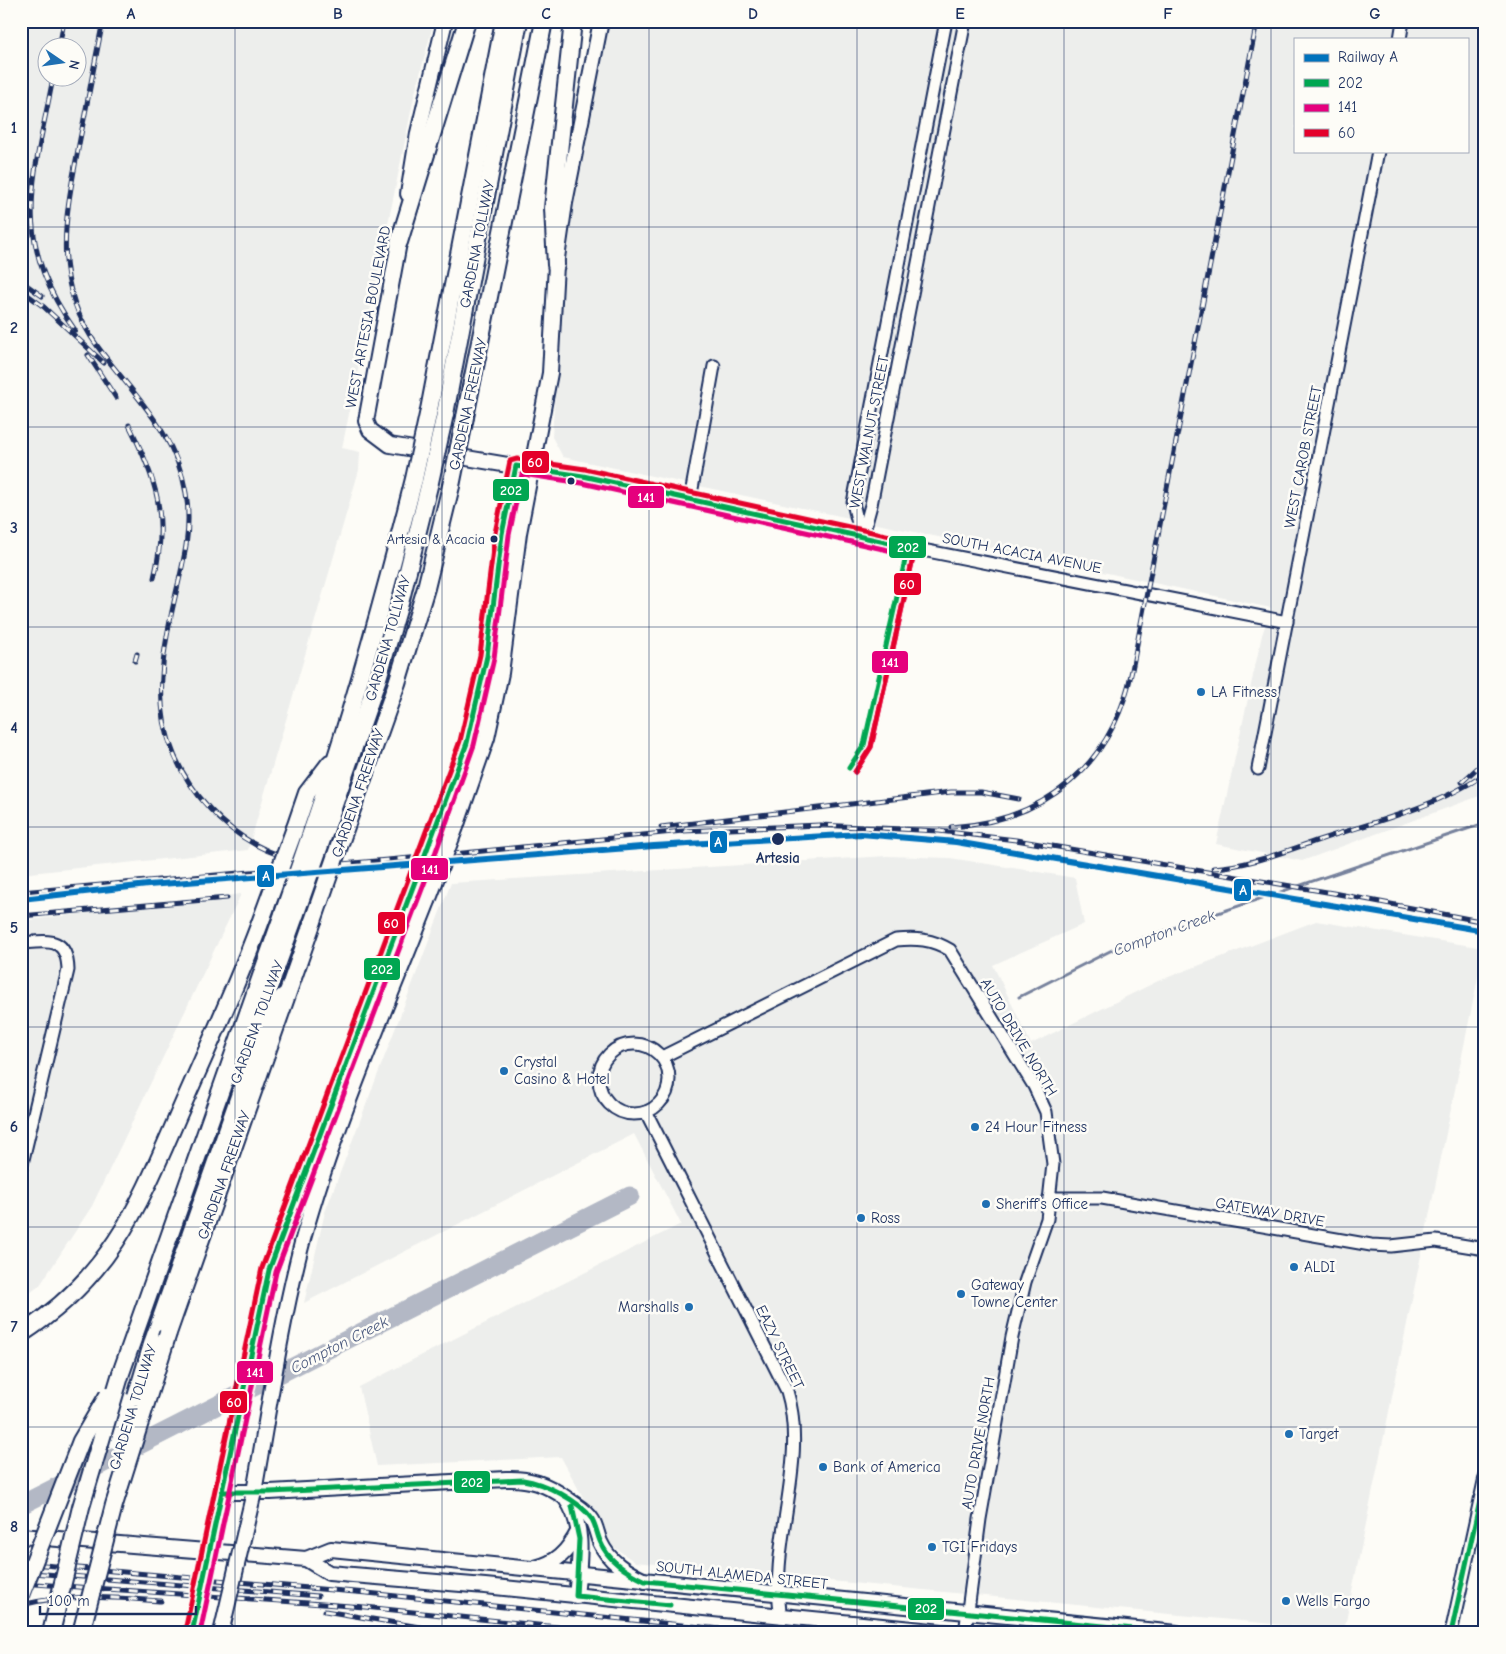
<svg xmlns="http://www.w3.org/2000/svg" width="1506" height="1654" viewBox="0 0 1506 1654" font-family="'Comic Neue',sans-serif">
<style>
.built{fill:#edeeec;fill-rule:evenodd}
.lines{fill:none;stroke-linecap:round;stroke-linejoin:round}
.stream{stroke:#76819c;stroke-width:3}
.river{stroke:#b3b8c5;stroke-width:19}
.minor-casing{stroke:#1b2f5e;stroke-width:15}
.major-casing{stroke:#1b2f5e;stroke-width:18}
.highway-casing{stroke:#1b2f5e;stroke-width:20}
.minor{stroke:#fdfcf7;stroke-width:11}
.major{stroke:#fdfcf7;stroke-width:14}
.highway{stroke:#fdfcf7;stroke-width:16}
.rail-casing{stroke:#1b2f5e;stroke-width:5}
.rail{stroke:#fdfcf7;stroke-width:3;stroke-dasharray:9;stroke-linecap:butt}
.major-bridge-casing{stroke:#1b2f5e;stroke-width:18;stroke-linecap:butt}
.highway-bridge-casing{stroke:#1b2f5e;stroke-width:20;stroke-linecap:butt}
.major-bridge{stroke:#fdfcf7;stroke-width:14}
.highway-bridge{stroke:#fdfcf7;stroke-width:16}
.bus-1-casing{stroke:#fdfcf7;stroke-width:9}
.bus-2-casing{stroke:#fdfcf7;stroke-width:9}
.bus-3-casing{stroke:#fdfcf7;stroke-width:9}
.bus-1{stroke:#00a651;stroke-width:5}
.bus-2{stroke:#e5007d;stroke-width:5}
.bus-3{stroke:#e4002b;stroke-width:5}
.rail-1-casing{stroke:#fdfcf7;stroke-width:10}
.rail-1{stroke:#0072bc;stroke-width:6}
.grid{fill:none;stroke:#1b2f5e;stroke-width:1;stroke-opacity:0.55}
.bus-dot{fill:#1b2f5e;stroke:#fdfcf7;stroke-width:2}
.poi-dot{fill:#1f6fb2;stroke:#fdfcf7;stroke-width:2}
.labels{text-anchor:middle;stroke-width:5;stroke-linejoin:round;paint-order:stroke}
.bus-label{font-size:14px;fill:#1b2f5e;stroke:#fdfcf7;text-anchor:end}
.street-label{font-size:15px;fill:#1b2f5e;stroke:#fdfcf7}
.poi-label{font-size:15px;fill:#1b2f5e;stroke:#fdfcf7;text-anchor:start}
.stop-label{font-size:15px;font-weight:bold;fill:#1b2f5e;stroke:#fdfcf7}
.water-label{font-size:16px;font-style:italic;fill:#49587d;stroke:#fdfcf7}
.line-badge{stroke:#fdfcf7;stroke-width:2}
.badge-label{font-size:14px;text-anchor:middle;font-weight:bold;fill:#fff}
.neatline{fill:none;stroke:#1b2f5e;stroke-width:2}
.grid-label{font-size:16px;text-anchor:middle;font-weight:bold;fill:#1b2f5e}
</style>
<rect width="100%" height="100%" fill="#fdfcf7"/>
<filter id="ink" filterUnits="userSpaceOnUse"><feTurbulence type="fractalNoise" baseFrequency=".02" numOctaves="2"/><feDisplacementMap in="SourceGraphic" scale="10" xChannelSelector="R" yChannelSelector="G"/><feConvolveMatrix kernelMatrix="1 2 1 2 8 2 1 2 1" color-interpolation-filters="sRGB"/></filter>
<g filter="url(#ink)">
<g class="built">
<path d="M21,21H434L414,97L342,448L360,452L359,470L248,850L21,874ZM48,48H78V78H48Z"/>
<path d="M609,21H1485V794L1302,861L1216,844L1262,635L1271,608L563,457L552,437L565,247ZM1295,39H1467V151H1295Z"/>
<polygon points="887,856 950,858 1075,878 1084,924 993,965 1031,1044 1158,981 1316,921 1484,948 1344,1631 635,1562 608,1543 561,1457 377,1466 359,1387 681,1224 634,1134 304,1303 325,1212 451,883"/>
<polygon points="241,894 92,1206 40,1285 21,1300 21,921"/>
</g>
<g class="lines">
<polyline class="stream" points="1019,997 1120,946 1485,823"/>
<polyline class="river" points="21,1505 630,1196"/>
<g class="minor-casing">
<g id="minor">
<polyline points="1400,39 1403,21"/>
<polyline points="532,469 583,476 862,538 1287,622"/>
<polyline points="690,500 714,366"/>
<polyline points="861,536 853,503 946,21"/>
<polyline points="862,538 871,505 965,21"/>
<polyline points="1258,769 1378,151"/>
<path d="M21,943C48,941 67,936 68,970L21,1168"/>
<circle cx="634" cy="1079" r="35"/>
<path d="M662,1057L896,940C916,938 932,939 950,950L1034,1086L1046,1112L1053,1164L1047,1219L1025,1282L1012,1337L980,1519L965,1633"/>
<path d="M646,1112L787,1391C809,1462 768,1545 781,1617"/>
<polyline points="1049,1198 1102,1198 1371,1245 1391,1246 1436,1241 1485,1249"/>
<polyline points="1451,1633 1485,1477"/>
</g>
</g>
<g class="major-casing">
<g id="major">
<polyline points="408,194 418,133 445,21"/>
<polyline points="401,232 366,421 370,430 390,445 532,469"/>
<polyline points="438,825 467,743 479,696 487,656 502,534 516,466"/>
<polyline points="456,827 487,738 501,673 519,533 550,373 556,265 565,203 601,21"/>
<path d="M423,865L269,1270L223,1492H270L506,1479C530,1478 546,1484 566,1498C576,1506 585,1509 592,1520C596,1526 597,1535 600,1542C609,1562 626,1572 645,1581"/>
<path d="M254,1492C269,1408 281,1322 303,1239C335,1124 384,1013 428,901"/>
<path d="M566,1499C586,1526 579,1565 576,1596"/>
<polyline points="21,1536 306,1559 329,1573 485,1586 952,1633"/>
<polyline points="306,1559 331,1549 1177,1633"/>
<path d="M535,1568C557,1563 568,1551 578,1532"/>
</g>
</g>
<g class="highway-casing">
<g id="highway">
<polyline points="399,242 467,21"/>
<polyline points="556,265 553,208 573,21"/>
<polyline points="429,410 504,21"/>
<polyline points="445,414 519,21"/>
<polyline points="465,417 544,21"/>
<polyline points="295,828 307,793 330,763"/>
<path d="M312,830C352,714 384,598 414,479"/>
<polyline points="325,831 378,678 400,603 430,482"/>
<polyline points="344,832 397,683 426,588 451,486"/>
<polyline points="258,1018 296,913"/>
<polyline points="168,1333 313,921"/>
<path d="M21,1334C119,1271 143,1194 188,1093C214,1034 241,976 263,915"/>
<polyline points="153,1341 269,1011 284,996"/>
<polyline points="121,1373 283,914"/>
</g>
</g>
<use href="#minor" class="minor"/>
<use href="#major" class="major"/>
<use href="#highway" class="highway"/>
<g class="rail-casing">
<g id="rail">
<path d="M103,21C95,60 88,100 80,139C66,214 49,280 98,347C133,395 176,432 186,493C192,528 184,560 176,593C157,676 147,741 210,809C236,837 271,858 310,862"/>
<polyline points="59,48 64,21"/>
<path d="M53,78C34,179 9,237 75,330"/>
<polyline points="21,281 42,296"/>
<polyline points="21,290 44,307 104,363"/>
<polyline points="88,355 116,398"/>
<path d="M129,425C156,479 169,516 154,578"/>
<polyline points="135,661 137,654"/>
<polyline points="1462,782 1485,761"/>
<polyline points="661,827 951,792 981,792 1019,799"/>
<path d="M951,827C1047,821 1113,764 1132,670L1257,21"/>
<path d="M1213,868C1249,866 1285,851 1319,840C1376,821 1435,808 1485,774"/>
<polyline points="21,892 433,856 683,831 820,825 939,831 1016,840 1333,893 1485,922"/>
<polyline points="21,916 227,898"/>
<polyline points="21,1563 367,1593 760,1633"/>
<polyline points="21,1572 318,1596"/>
<polyline points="21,1583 365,1607 614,1633"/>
<path d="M21,1605C65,1593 116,1598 161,1601"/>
<polyline points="325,1611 455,1633"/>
<polyline points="646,1629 683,1633"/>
</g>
</g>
<use href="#rail" class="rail"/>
<g class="major-bridge-casing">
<g id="major-bridge">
<polyline points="423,865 438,825"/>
<polyline points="428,901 456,827"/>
<polyline points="193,1630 223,1492"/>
<polyline points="221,1633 254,1492"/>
</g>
</g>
<g class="highway-bridge-casing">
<g id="highway-bridge">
<polyline points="414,479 429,410"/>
<polyline points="430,482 445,414"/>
<polyline points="451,486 465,417"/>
<polyline points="296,913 325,831"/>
<polyline points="283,914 312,830"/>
<polyline points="263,915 295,828"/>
<polyline points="313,921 344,832"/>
<polyline points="136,1397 153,1341"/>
<polyline points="21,1595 81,1441 108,1395"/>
<polyline points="51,1633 81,1507 121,1373"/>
<polyline points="81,1633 114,1505 168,1333"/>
</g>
</g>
<use href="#major-bridge" class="major-bridge"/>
<use href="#highway-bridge" class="highway-bridge"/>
<g class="bus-1-casing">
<g id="bus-1">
<path d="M223,1492H270L523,1480C544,1483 579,1500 592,1519C596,1526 597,1534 600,1541C608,1561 626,1572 645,1581L1174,1633"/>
<polyline points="572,1506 579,1539 576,1596 670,1605"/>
<polyline points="192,1633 269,1270 467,743 487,656 502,534 516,466 583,476 908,547 864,745 849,768"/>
<polyline points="1451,1633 1485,1478"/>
</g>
</g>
<g class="bus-2-casing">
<g id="bus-2">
<polyline points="855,772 871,747 915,549"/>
<polyline points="200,1633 276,1272 430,868 474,745 494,658 509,535 522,474 582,483 906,554"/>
</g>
</g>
<g class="bus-3-casing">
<polyline id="bus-3" points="185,1631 262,1268 460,741 480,655 495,533 510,461 517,459 585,469 913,541 915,549 871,747 855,772"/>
</g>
<use href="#bus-1" class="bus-1"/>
<use href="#bus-2" class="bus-2"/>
<use href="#bus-3" class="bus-3"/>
<g class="rail-1-casing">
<polyline id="rail-1" points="21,899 148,885 654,846 861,834 956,842 1485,931"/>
</g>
<use href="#rail-1" class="rail-1"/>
</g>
</g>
<path class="grid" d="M235,21V1633M442,21V1633M649,21V1633M857,21V1633M1064,21V1633M1271,21V1633M21,227H1485M21,427H1485M21,627H1485M21,827H1485M21,1027H1485M21,1227H1485M21,1427H1485"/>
<g class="bus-dot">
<circle cx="571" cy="481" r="4.5"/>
<circle cx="494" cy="539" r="4.5"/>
<circle cx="778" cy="839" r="7"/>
</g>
<g class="poi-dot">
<circle cx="1201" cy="692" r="5"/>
<circle cx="504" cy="1071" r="5"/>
<circle cx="975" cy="1127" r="5"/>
<circle cx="986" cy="1204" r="5"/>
<circle cx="861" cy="1218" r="5"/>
<circle cx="1294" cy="1267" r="5"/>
<circle cx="961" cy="1294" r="5"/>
<circle cx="689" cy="1307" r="5"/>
<circle cx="1289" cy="1434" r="5"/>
<circle cx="823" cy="1467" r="5"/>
<circle cx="932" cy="1547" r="5"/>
<circle cx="1286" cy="1601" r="5"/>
</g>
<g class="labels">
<g class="bus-label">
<text x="485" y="544">Artesia &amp; Acacia</text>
</g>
<g class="street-label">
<text transform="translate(477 244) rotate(-79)" y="5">GARDENA TOLLWAY</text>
<text transform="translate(368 317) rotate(-79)" y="5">WEST ARTESIA BOULEVARD</text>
<text transform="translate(468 404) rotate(-78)" y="5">GARDENA FREEWAY</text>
<text transform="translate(869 432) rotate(-79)" y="5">WEST WALNUT STREET</text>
<text transform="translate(1303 457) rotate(-79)" y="5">WEST CAROB STREET</text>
<text transform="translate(1022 553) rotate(11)" y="5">SOUTH ACACIA AVENUE</text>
<text transform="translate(388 638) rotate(-74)" y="5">GARDENA TOLLWAY</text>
<text transform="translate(358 793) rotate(-71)" y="5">GARDENA FREEWAY</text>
<text transform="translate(257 1022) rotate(-70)" y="5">GARDENA TOLLWAY</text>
<text transform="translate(1019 1037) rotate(59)" y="5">AUTO DRIVE NORTH</text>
<text transform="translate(224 1175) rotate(-71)" y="5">GARDENA FREEWAY</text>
<text transform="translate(1270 1212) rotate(10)" y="5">GATEWAY DRIVE</text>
<text transform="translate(780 1347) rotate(64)" y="5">EAZY STREET</text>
<text transform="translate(133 1407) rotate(-73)" y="5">GARDENA TOLLWAY</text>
<text transform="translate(978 1443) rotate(-80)" y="5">AUTO DRIVE NORTH</text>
<text transform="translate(742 1575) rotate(6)" y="5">SOUTH ALAMEDA STREET</text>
</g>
<g class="poi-label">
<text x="1211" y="697">LA Fitness</text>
<text x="514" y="1067">Crystal<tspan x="514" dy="17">Casino &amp; Hotel</tspan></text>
<text x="985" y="1132">24 Hour Fitness</text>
<text x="996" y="1209">Sheriff's Office</text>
<text x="871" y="1223">Ross</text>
<text x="1304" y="1272">ALDI</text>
<text x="971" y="1290">Gateway<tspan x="971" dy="17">Towne Center</tspan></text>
<text x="679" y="1312" text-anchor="end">Marshalls</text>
<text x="1299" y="1439">Target</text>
<text x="833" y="1472">Bank of America</text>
<text x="942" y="1552">TGI Fridays</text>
<text x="1296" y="1606">Wells Fargo</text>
</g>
<g class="stop-label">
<text x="778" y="863">Artesia</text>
</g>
<g class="water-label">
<text transform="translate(1164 932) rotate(-20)" y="6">Compton Creek</text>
<text transform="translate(339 1344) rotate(-27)" y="6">Compton Creek</text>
</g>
</g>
<g class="line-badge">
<rect x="521" y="450" width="29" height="24" rx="5" fill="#e4002b"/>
<rect x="492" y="478" width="38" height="24" rx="5" fill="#00a651"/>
<rect x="627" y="485" width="38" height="24" rx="5" fill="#e5007d"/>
<rect x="888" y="535" width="39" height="24" rx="5" fill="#00a651"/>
<rect x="893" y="572" width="29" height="24" rx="5" fill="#e4002b"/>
<rect x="871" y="650" width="38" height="24" rx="5" fill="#e5007d"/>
<rect x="709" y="830" width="19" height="24" rx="5" fill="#0072bc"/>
<rect x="410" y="857" width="39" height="24" rx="5" fill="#e5007d"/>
<rect x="256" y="864" width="19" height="24" rx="5" fill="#0072bc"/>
<rect x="1233" y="878" width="19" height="24" rx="5" fill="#0072bc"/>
<rect x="377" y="911" width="29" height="24" rx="5" fill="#e4002b"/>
<rect x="363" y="957" width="38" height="24" rx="5" fill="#00a651"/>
<rect x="236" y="1360" width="38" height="24" rx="5" fill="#e5007d"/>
<rect x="219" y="1390" width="29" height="24" rx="5" fill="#e4002b"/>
<rect x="453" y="1470" width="38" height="24" rx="5" fill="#00a651"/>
<rect x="907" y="1597" width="38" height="24" rx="5" fill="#00a651"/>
</g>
<g class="badge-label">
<text x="535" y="467">60</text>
<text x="511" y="495">202</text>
<text x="646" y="502">141</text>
<text x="908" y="552">202</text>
<text x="907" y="589">60</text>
<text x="890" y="667">141</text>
<text x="718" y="847">A</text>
<text x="430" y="874">141</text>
<text x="266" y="881">A</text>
<text x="1243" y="895">A</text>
<text x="391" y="928">60</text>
<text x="382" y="974">202</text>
<text x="255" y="1377">141</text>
<text x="234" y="1407">60</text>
<text x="472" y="1487">202</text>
<text x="926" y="1613">202</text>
</g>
<rect width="1506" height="1654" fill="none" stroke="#fdfcf7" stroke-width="55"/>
<rect x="1294" y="38" width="175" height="115" fill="#fdfcf7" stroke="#a3aaba"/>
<rect x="1304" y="54" width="25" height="8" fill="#0072bc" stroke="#a3aaba"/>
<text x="1338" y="62" font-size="15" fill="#1b2f5e">Railway A</text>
<rect x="1304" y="79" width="25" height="8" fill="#00a651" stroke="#a3aaba"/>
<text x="1338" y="88" font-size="15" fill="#1b2f5e">202</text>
<rect x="1304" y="104" width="25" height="8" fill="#e5007d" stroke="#a3aaba"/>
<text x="1338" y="112" font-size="15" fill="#1b2f5e">141</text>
<rect x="1304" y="129" width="25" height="8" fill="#e4002b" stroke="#a3aaba"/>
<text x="1338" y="138" font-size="15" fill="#1b2f5e">60</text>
<g transform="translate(62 62) rotate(103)"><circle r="24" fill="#fdfcf7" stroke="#a3aaba"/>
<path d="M0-4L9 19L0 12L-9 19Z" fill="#1f6fb2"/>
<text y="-8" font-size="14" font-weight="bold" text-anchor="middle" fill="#1b2f5e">N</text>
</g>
<path d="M40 1606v8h156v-8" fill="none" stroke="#1b2f5e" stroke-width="2.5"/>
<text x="48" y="1606" font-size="15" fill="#1b2f5e" stroke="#fdfcf7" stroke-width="4" paint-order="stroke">100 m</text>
<rect x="28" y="28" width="1450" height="1598" class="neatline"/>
<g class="grid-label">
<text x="131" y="19">A</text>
<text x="338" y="19">B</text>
<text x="546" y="19">C</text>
<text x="753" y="19">D</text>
<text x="960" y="19">E</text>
<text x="1168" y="19">F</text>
<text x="1375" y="19">G</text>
<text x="14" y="133">1</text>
<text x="14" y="333">2</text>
<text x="14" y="533">3</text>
<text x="14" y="733">4</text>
<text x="14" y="933">5</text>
<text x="14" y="1132">6</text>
<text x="14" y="1332">7</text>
<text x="14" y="1532">8</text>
</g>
</svg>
